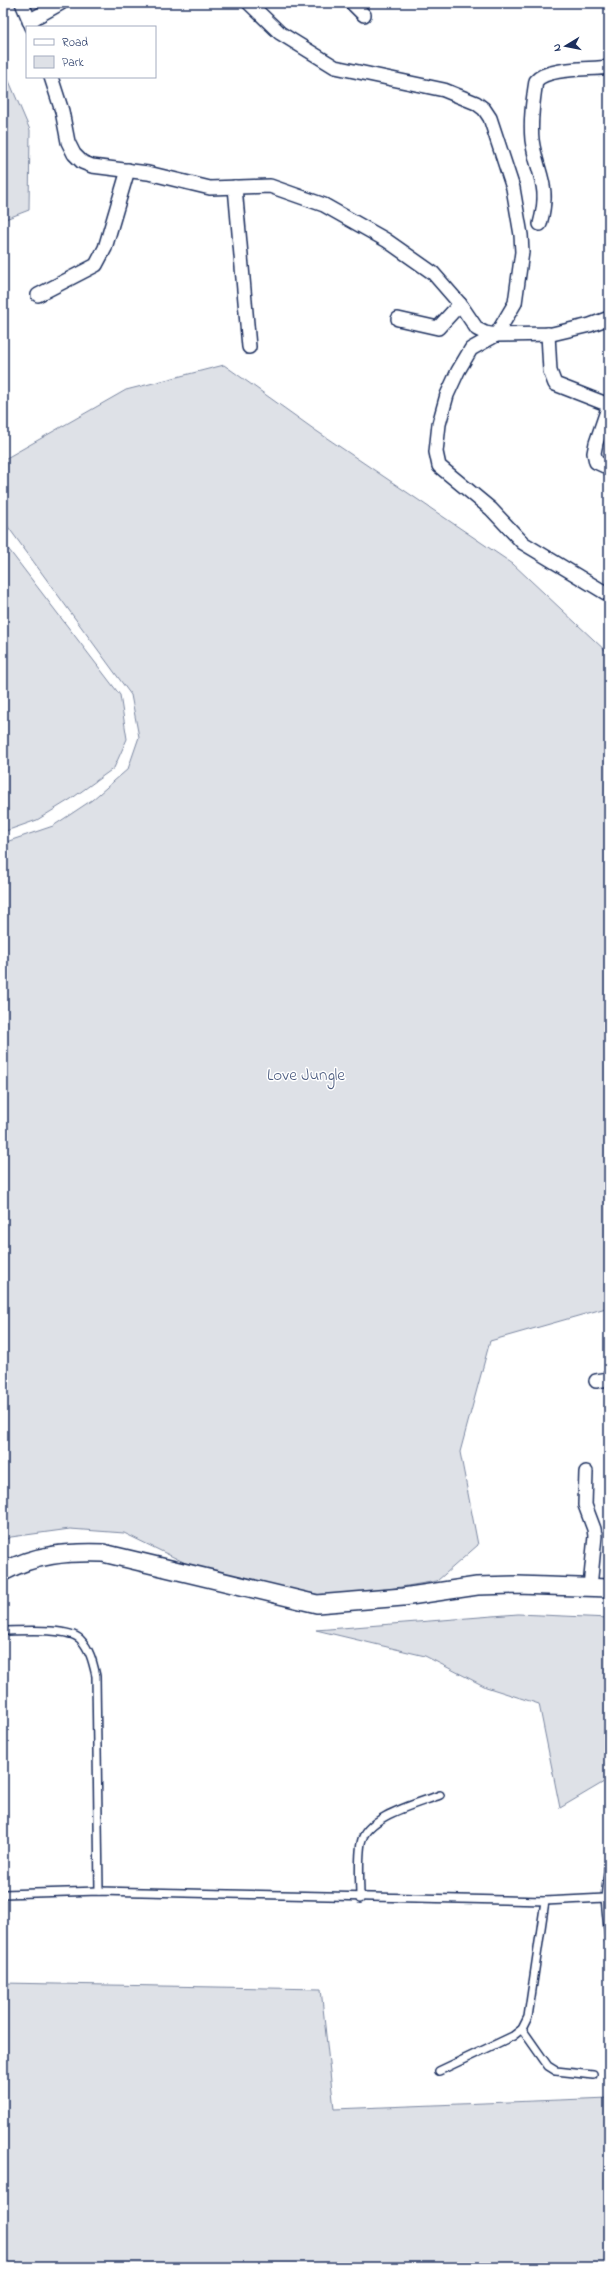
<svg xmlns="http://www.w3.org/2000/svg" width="612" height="2270" viewBox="0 0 612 2270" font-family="'Indie Flower',sans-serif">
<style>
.green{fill:#dee1e7;stroke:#7c88a2}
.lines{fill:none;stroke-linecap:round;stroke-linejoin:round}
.service-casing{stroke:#1b2f5e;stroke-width:10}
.minor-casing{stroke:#1b2f5e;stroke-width:16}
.tertiary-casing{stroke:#1b2f5e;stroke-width:20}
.service{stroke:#fff;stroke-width:7}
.minor{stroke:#fff;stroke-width:13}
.tertiary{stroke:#fff;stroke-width:17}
.labels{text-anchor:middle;stroke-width:3;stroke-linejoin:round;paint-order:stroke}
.park-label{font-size:17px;fill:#4c5c80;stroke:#fff}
</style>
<rect width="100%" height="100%" fill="#fff"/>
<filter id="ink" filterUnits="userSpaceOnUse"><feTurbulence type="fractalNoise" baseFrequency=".025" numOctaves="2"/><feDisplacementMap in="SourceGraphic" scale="8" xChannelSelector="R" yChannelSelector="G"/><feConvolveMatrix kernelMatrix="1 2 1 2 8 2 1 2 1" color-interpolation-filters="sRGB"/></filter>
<g filter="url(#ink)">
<g class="green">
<polygon points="3,67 30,130 29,210 3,220"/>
<polygon points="224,365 315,430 513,564 609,654 609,1305 606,1308 490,1341 460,1452 478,1545 437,1581 335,1598 204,1572 124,1533 70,1529 11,1537 3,1541 3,843 53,826 92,800 128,769 139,737 131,695 3,520 3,460 126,390"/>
<polygon points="3,542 120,695 127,739 114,768 71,799 37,820 3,832"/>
<polygon points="518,1614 609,1618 609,1781 604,1782 560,1808 539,1704 486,1687 425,1656 316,1630"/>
<polygon points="3,1983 321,1989 334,2109 609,2098 609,2267 3,2267"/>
</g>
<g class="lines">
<g class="service-casing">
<g id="service">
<path d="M3,1631C20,1631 68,1627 80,1639C90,1649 93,1663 96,1676L99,1891"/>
<polyline points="609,1863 605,1898 609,1940"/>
<polyline points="3,1894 99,1891 545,1901 605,1898"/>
<path d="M360,1899C360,1881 358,1860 361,1843C366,1816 417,1804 440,1795"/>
<polyline points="522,2029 548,2066 556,2071 593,2075"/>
<polyline points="439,2071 513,2036 522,2029 528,2017 545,1901"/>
</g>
</g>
<g class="minor-casing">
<g id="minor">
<polyline points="22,3 32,27"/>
<polyline points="249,3 280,33 335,67 444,90 476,103 484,109 490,118 513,188 521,235 522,252 515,303 496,335 471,349 458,371 447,395 439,424 436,452 439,466 491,509 523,543 609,595"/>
<polyline points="352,3 364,15"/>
<polyline points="29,21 61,3"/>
<polyline points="51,77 62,111 68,142 74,154 82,162 92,166 148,173 210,188 270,186 324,205 386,240 433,273 460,304 477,329 485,333 496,335 552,334 590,325 609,318"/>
<polyline points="235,187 249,347"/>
<path d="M540,224C551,184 537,175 532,140C530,120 533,100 536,81C548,67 590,70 609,67"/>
<polyline points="38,295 96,265 105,248 128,170"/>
<polyline points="398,319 438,328 460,304"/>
<polyline points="548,334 550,371 555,384 609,405"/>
<polyline points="609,405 596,443 594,453 596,462 609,468"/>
<polyline points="596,1381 609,1379"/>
<polyline points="586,1472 585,1505 594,1529 595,1536 590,1587"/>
</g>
</g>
<g class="tertiary-casing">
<path id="tertiary" d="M3,1572C36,1554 67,1552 103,1553L317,1604L403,1597L477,1586L517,1585L609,1588"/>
</g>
<use href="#service" class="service"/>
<use href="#minor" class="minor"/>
<use href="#tertiary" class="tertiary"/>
</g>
</g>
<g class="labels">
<g class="park-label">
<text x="306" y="1080">Love Jungle</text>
</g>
</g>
<rect width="612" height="2270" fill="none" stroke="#fff" stroke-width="16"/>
<rect x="8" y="8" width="596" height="2254" fill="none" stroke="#1b2f5e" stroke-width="1.5" filter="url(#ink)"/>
<rect x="26" y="26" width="130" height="52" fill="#ffffff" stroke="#a4acbf"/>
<rect x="34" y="39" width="20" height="6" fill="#ffffff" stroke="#a4acbf"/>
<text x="62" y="46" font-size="12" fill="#1b2f5e">Road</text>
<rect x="34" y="56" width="20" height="12" fill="#dee1e7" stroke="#a4acbf"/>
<text x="62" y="66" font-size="12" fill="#1b2f5e">Park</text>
<g transform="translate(566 46) rotate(260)" stroke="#ffffff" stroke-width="3" paint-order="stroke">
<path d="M0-3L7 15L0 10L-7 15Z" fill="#1b2f5e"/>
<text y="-6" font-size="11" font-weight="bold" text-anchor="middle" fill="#1b2f5e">N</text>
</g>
</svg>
